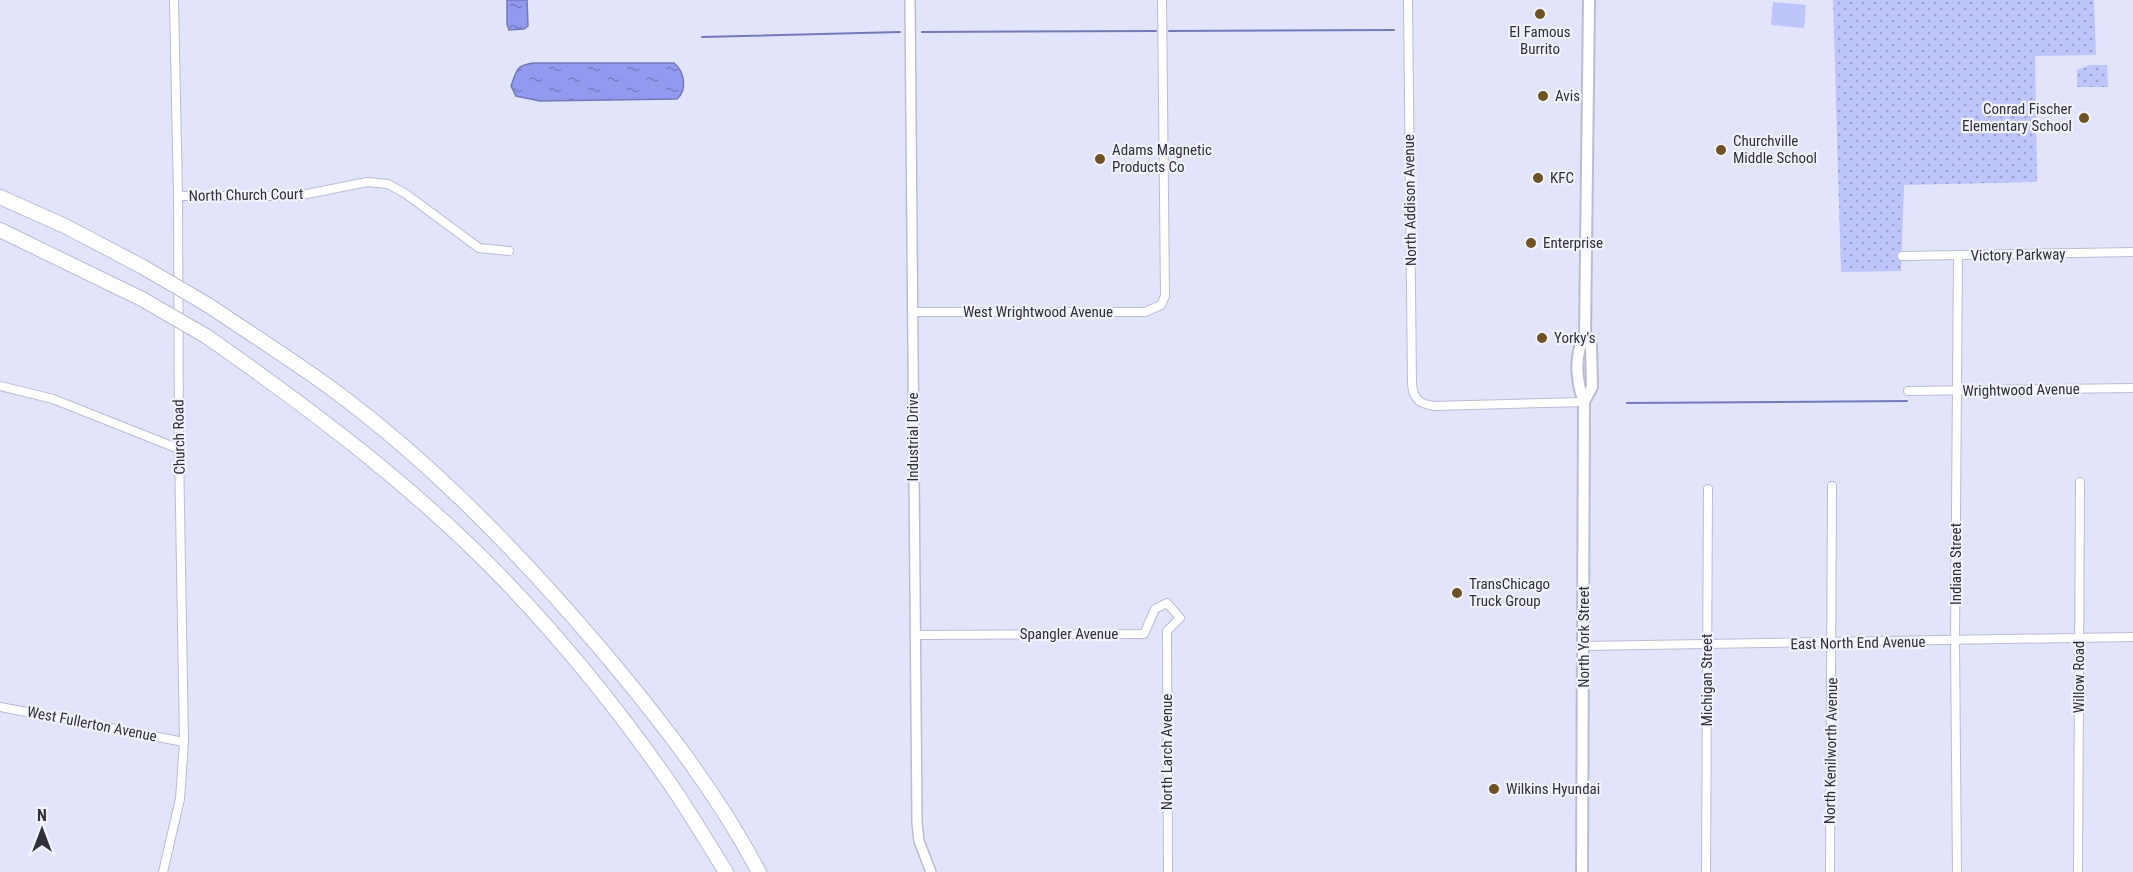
<svg xmlns="http://www.w3.org/2000/svg" width="2133" height="872" viewBox="0 0 2133 872" font-family="'Roboto Condensed',sans-serif">
<style>
.green{fill:#bec5fb}
.park{fill:url(#park-dots)}
.water{fill:url(#water-ripples);stroke:#747ab9;stroke-width:1.5}
.lines{fill:none;stroke-linecap:round;stroke-linejoin:round}
.stream{stroke:#747ab9;stroke-width:2}
.minor-casing{stroke:#babdd2;stroke-width:10}
.tertiary-casing{stroke:#babdd2;stroke-width:12}
.secondary-casing{stroke:#babdd2;stroke-width:14}
.motorway-casing{stroke:#babdd2;stroke-width:16}
.minor{stroke:#fff;stroke-width:8}
.tertiary{stroke:#fff;stroke-width:9}
.secondary{stroke:#fff;stroke-width:10}
.motorway{stroke:#fff;stroke-width:14}
.motorway-bridge-casing{stroke:#babdd2;stroke-width:16;stroke-linecap:butt}
.motorway-bridge{stroke:#fff;stroke-width:14}
.poi-dot{fill:#6e5125;stroke:#f1f2fb;stroke-width:2}
.labels{text-anchor:middle;stroke-width:4.5;stroke-linejoin:round;paint-order:stroke}
.poi-label{font-size:15px;fill:#2f3038;stroke:#f1f2fb;text-anchor:start}
.street-label{font-size:15px;fill:#2f3038;stroke:#f1f2fb}
</style>
<defs>
<pattern id="park-dots" width="8" height="8" patternUnits="userSpaceOnUse" patternTransform="scale(1.5)"><rect width="8" height="8" fill="#bec5fb"/><path d="M2 2h.1M6 6h.1" fill="none" stroke="#9ba0cc" stroke-width="1.8" stroke-linecap="round"/></pattern>
<pattern id="water-ripples" width="26" height="14" patternUnits="userSpaceOnUse" patternTransform="scale(1.5)"><rect width="26" height="14" fill="#929af0"/><path d="M2 4q2-2 4 0t4 0M15 11q2-2 4 0t4 0" fill="none" stroke="#787ec3"/></pattern>
</defs>
<rect width="100%" height="100%" fill="#e1e4fa"/>
<polygon class="green" points="1773,2 1806,5 1804,28 1771,25"/>
<g class="park">
<polygon points="1833,0 2094,0 2096,55 2035,56 2037,182 1904,185 1901,271 1841,272"/>
<polygon points="2090,65 2107,65 2108,87 2077,87 2077,70"/>
</g>
<g class="water">
<polygon points="507,0 527,0 528,26 524,29 509,30 507,24"/>
<path d="M534,63H674C684,71 688,89 677,99L540,101L516,96L511,86C517,70 516,65 534,63Z"/>
</g>
<g class="lines">
<g class="stream">
<polyline points="1169,31 1394,30"/>
<polyline points="922,32 1156,31"/>
<polyline points="702,37 900,32"/>
<polyline points="1627,403 1907,401"/>
</g>
<g class="minor-casing">
<g id="minor">
<path d="M1408,0L1412,384C1413,399 1420,404 1434,406L1584,402"/>
<polyline points="178,196 297,196 367,182 388,184 406,194 479,248 509,251"/>
<polyline points="1902,256 2133,252"/>
<polyline points="912,312 1145,312 1161,305 1165,296 1162,0"/>
<polyline points="0,386 53,399 179,449"/>
<polyline points="1908,391 2133,388"/>
<polyline points="915,635 1144,634 1155,609 1167,603 1180,618 1167,631 1168,872"/>
<polyline points="1584,646 2133,637"/>
<polyline points="0,707 184,742"/>
<polyline points="163,872 180,799 184,742 179,449 178,196 174,0"/>
<polyline points="1706,872 1708,489"/>
<polyline points="1830,872 1832,486"/>
<polyline points="1957,872 1955,641 1958,256"/>
<polyline points="2078,872 2080,482"/>
</g>
</g>
<g class="tertiary-casing">
<polyline id="tertiary" points="910,0 917,823 919,841 931,872"/>
</g>
<g class="secondary-casing">
<g id="secondary">
<polyline points="1584,402 1592,387 1591,345 1585,335"/>
<path d="M1582,872L1584,402C1576,381 1574,355 1585,335L1589,0"/>
</g>
</g>
<g class="motorway-casing">
<g id="motorway">
<polyline points="0,197 65,226 143,267"/>
<polyline points="0,230 142,299"/>
<path d="M208,305C248,332 289,358 328,386C432,462 522,556 605,654C662,722 717,793 759,872"/>
<path d="M206,336C312,410 417,489 507,583C568,647 625,718 675,791C693,818 709,845 726,872"/>
</g>
</g>
<use href="#minor" class="minor"/>
<use href="#tertiary" class="tertiary"/>
<use href="#secondary" class="secondary"/>
<use href="#motorway" class="motorway"/>
<g class="motorway-bridge-casing">
<g id="motorway-bridge">
<polyline points="143,267 208,305"/>
<polyline points="142,299 206,336"/>
</g>
</g>
<use href="#motorway-bridge" class="motorway-bridge"/>
</g>
<g class="poi-dot">
<circle cx="1540" cy="14" r="6"/>
<circle cx="1543" cy="96" r="6"/>
<circle cx="2084" cy="118" r="6"/>
<circle cx="1721" cy="150" r="6"/>
<circle cx="1100" cy="159" r="6"/>
<circle cx="1538" cy="178" r="6"/>
<circle cx="1531" cy="243" r="6"/>
<circle cx="1542" cy="338" r="6"/>
<circle cx="1457" cy="593" r="6"/>
<circle cx="1494" cy="789" r="6"/>
</g>
<g class="labels">
<g class="poi-label">
<text x="1540" y="37" text-anchor="middle">El Famous<tspan x="1540" dy="17">Burrito</tspan></text>
<text x="1555" y="101">Avis</text>
<text x="2072" y="114" text-anchor="end">Conrad Fischer<tspan x="2072" dy="17">Elementary School</tspan></text>
<text x="1733" y="146">Churchville<tspan x="1733" dy="17">Middle School</tspan></text>
<text x="1112" y="155">Adams Magnetic<tspan x="1112" dy="17">Products Co</tspan></text>
<text x="1550" y="183">KFC</text>
<text x="1543" y="248">Enterprise</text>
<text x="1554" y="343">Yorky's</text>
<text x="1469" y="589">TransChicago<tspan x="1469" dy="17">Truck Group</tspan></text>
<text x="1506" y="794">Wilkins Hyundai</text>
</g>
<g class="street-label">
<text transform="translate(246 195) rotate(-1)" y="5">North Church Court</text>
<text transform="translate(1410 200) rotate(-91)" y="5">North Addison Avenue</text>
<text transform="translate(2018 255) rotate(-1)" y="5">Victory Parkway</text>
<text x="1038" y="317">West Wrightwood Avenue</text>
<text transform="translate(2021 390) rotate(-1)" y="5">Wrightwood Avenue</text>
<text transform="translate(179 437) rotate(-91)" y="5">Church Road</text>
<text transform="translate(913 437) rotate(-90)" y="5">Industrial Drive</text>
<text transform="translate(1956 564) rotate(-90)" y="5">Indiana Street</text>
<text x="1069" y="639">Spangler Avenue</text>
<text transform="translate(1584 637) rotate(-90)" y="5">North York Street</text>
<text transform="translate(1858 643) rotate(-1)" y="5">East North End Avenue</text>
<text transform="translate(2079 677) rotate(-90)" y="5">Willow Road</text>
<text transform="translate(1707 680) rotate(-90)" y="5">Michigan Street</text>
<text transform="translate(92 724) rotate(11)" y="5">West Fullerton Avenue</text>
<text transform="translate(1831 751) rotate(-89)" y="5">North Kenilworth Avenue</text>
<text transform="translate(1167 752) rotate(-90)" y="5">North Larch Avenue</text>
</g>
</g>
<g transform="translate(42 830)" stroke="#f1f2fb" stroke-width="4.5" paint-order="stroke">
<path d="M0-4.5L10 22L0 15L-10 22Z" fill="#2f3038"/>
<text y="-9" font-size="16" font-weight="bold" text-anchor="middle" fill="#2f3038">N</text>
</g>
</svg>
